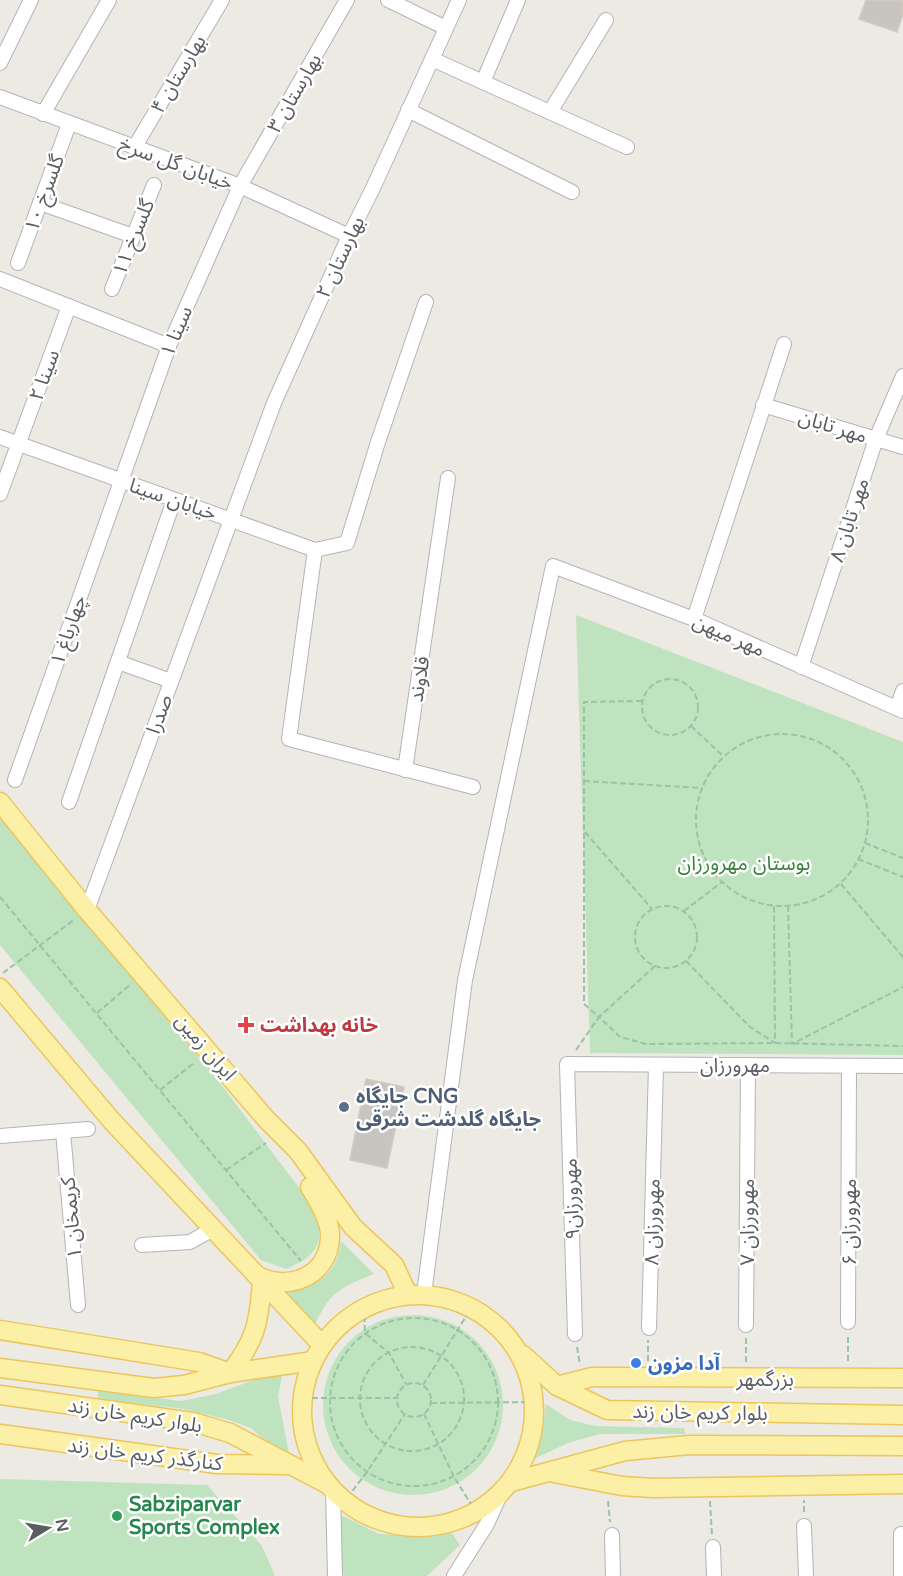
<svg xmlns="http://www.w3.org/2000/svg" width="903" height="1576" viewBox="0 0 903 1576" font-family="'Varela Round','Noto Sans Arabic',sans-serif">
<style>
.green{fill:#bfe3bf}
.building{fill:#c8c4bf;stroke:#d1ccc0;stroke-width:1.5}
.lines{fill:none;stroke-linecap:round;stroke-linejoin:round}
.minor-casing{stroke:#b2b4b9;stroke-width:16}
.major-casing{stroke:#ecc65c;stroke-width:21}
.path{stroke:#98c4a6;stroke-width:2;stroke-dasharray:6 3;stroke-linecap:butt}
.minor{stroke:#fff;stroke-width:14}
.major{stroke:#fcf0a7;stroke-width:18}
.health-dot{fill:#e0444e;stroke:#fff;stroke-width:2}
.service-dot{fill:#5c6f8a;stroke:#fff;stroke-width:2}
.shop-dot{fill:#3f7fe0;stroke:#fff;stroke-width:2}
.leisure-dot{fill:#2e9e5b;stroke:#fff;stroke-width:2}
.labels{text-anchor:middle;stroke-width:5;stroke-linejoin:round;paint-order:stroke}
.street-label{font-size:20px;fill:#5a5d62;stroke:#fff}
.park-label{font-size:20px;fill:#38833d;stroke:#fff}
.health-label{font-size:20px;font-weight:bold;fill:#be3a42;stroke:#fff;text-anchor:start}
.service-label{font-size:20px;font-weight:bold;fill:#4e5e75;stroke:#fff;text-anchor:start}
.shop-label{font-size:20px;font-weight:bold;fill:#366cbe;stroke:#fff;text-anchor:start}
.leisure-label{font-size:20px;font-weight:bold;fill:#27864d;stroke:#fff;text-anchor:start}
</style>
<rect width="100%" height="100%" fill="#eceae2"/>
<g class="green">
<polygon points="576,615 903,742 903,1055 590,1053"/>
<path d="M0,816L223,1087L315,1209C325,1242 319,1255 286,1269L261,1260L0,945Z"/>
<path d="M341,1241L374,1274C339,1288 331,1291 314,1326L285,1294C317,1284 336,1278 341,1241Z"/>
<circle cx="413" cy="1405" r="90"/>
<polygon points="272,1373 282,1377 278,1396 289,1454 279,1453 251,1428 229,1420 184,1409 98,1399 98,1391 182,1401 216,1394"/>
<polygon points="546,1404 570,1420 595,1426 684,1428 685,1434 600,1434 568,1443 534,1459 543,1430"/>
<polygon points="0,1479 207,1485 262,1546 275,1576 0,1576"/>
<polygon points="333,1511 379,1534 410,1535 452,1533 460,1545 427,1576 344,1576 325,1518"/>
</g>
<g class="building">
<polygon points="866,0 903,0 903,14 897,32 859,19"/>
<polygon points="366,1079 404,1087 387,1168 350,1160"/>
</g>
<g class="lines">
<g class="minor-casing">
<g id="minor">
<polyline points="388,0 446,28"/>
<polyline points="432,59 627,147"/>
<polyline points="0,63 31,0"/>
<polyline points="483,82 518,0"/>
<polyline points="0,97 240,186 349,236"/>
<polyline points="408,110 572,192"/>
<polyline points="550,112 606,20"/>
<polyline points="43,114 109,0"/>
<polyline points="134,148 222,0"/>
<polyline points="40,203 133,236"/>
<polyline points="18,263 69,124"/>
<polyline points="0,279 169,346"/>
<polyline points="112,289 154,185"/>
<polyline points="763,405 903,447"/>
<polyline points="0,437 315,550 347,543 378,442 426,302"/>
<polyline points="0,494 69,306"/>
<polyline points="315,550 289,739 473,787"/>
<polyline points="694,619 784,344"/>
<polyline points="118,662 171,681"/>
<polyline points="801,667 876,439 903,376"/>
<polyline points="897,708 903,691"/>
<polyline points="405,770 448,478"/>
<polyline points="15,780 169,346 240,186 347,0"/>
<polyline points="69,802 174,500"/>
<polyline points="87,910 274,403 349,236 373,188 459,0"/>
<polyline points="63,1131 78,1305"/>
<polyline points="0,1136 88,1129"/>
<polyline points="142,1245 190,1242 213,1229"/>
<polyline points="424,1294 465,980 553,566 694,619 903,711"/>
<polyline points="848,1322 849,1066"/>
<polyline points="746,1325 748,1065"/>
<polyline points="649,1328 656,1065"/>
<polyline points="575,1334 567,1064 903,1066"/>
<polyline points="333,1490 335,1576"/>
<polyline points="804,1526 806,1576"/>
<polyline points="901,1534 901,1576"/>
<polyline points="612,1535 613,1576"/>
<polyline points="713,1547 714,1576"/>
<polyline points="454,1576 487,1524 500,1495"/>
</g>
</g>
<g class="major-casing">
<g id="major">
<polyline points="0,802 87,910 266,1119 298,1151 353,1227 394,1265 407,1293"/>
<polyline points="0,988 111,1120 322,1345"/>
<path d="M258,1276C289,1292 328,1276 330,1238C331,1221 318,1200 310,1187"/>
<circle cx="418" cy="1411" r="116"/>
<path d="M0,1330L199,1362L230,1373C256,1340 259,1322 262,1281"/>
<polyline points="523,1355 557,1386 607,1410 903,1415"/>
<polyline points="0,1368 154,1388 184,1385 230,1373 313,1361"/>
<polyline points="557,1386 592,1377 903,1378"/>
<polyline points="0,1395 193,1422 230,1433 327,1484"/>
<polyline points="0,1434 217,1464 287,1465"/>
<polyline points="554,1473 622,1486 653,1488 903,1484"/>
<polyline points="511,1482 625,1451 689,1445 903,1446"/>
</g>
</g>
<g class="path">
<circle cx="670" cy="707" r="28"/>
<polyline points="691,726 723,756"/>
<circle cx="782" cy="820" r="86"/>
<polyline points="584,781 701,788"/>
<polyline points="585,832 652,909"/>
<polyline points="865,843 903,858"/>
<polyline points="858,859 903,877"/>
<polyline points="841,884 903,957"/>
<polyline points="0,897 301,1261"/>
<polyline points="788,906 792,1044 903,987"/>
<circle cx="666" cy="937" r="31"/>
<polyline points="684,911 722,882"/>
<polyline points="686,961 750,1027 775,1043 774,906"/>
<polyline points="655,966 599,1017 620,1037 646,1044 775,1043 903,1046"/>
<polyline points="3,973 75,919"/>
<polyline points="97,1013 131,984"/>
<polyline points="576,1050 599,1017 584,1004 584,702 642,701"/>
<polyline points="160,1090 195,1062"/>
<polyline points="226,1170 266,1143"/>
<polyline points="364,1307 365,1333 389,1353 406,1384"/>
<circle cx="414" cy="1402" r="84"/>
<polyline points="577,1347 580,1365"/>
<circle cx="412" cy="1399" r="52"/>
<polyline points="648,1361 648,1340"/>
<polyline points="848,1361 848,1334"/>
<polyline points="746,1362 746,1337"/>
<circle cx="414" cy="1400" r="17"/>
<polyline points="423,1385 472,1307"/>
<polyline points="303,1398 396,1398"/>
<polyline points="431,1403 534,1402"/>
<polyline points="424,1414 454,1477 476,1512"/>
<polyline points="347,1498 367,1472 405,1414"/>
<polyline points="608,1501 610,1522"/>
<polyline points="710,1501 712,1535"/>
<polyline points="804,1512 804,1500"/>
</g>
<use href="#minor" class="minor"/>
<use href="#major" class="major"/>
</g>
<path class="health-dot" d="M243 1016h6v6h6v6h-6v6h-6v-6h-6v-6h6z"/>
<circle class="service-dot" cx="344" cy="1107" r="6"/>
<circle class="shop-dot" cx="636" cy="1363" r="6"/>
<circle class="leisure-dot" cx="117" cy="1516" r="6"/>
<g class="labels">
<g class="street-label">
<text transform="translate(178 74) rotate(-59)" y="7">بهارستان ۴</text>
<text transform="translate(294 93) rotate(-60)" y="7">بهارستان ۳</text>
<text transform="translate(176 163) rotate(20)" y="7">خیابان گل سرخ</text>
<text transform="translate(44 193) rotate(-70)" y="7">گلسرخ ۱۰</text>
<text transform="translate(133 237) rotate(-68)" y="7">گلسرخ ۱۱</text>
<text transform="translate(340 257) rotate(-65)" y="7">بهارستان ۲</text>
<text transform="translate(176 331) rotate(-67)" y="7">سینا ۱</text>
<text transform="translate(44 375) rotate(-70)" y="7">سینا ۲</text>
<text transform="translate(833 426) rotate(17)" y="7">مهر تابان</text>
<text transform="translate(173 499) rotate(19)" y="7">خیابان سینا</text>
<text transform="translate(849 520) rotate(-72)" y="7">مهر تابان ۸</text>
<text transform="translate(68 630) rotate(-71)" y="7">چهارباغ ۱</text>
<text transform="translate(729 635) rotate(24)" y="7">مهر میهن</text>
<text transform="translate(419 679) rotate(-81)" y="7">قلاوند</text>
<text transform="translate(159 714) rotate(-70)" y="7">صدرا</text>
<text transform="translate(206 1047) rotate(49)" y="7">ایران زمین</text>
<text x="735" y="1072">مهرورزان</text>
<text transform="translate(571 1199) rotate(-92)" y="7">مهرورزان۹</text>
<text transform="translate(71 1218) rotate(-95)" y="7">کریمخان ۱</text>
<text transform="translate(652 1222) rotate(-89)" y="7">مهرورزان ۸</text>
<text transform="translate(747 1222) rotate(-90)" y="7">مهرورزان ۷</text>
<text transform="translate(849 1222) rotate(-90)" y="7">مهرورزان ۶</text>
<text x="765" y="1386">بزرگمهر</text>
<text transform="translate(700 1412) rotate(1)" y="7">بلوار کریم خان زند</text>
<text transform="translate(135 1415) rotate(9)" y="7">بلوار کریم خان زند</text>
<text transform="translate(145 1454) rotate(7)" y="7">کنارگذر کریم خان زند</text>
</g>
<g class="park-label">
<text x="744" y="870">بوستان مهرورزان</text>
</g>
<g class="health-label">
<text x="260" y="1032">خانه بهداشت</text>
</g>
<g class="service-label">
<text x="356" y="1103">جایگاه CNG<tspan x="356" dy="23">جایگاه گلدشت شرقی</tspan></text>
</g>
<g class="shop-label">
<text x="648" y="1370">آدا مزون</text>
</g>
<g class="leisure-label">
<text x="129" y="1511">Sabziparvar<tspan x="129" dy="23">Sports Complex</tspan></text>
</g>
</g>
<g transform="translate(48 1528) rotate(79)" stroke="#ffffff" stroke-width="4.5" paint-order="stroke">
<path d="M0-4.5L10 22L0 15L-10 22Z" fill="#5a5d62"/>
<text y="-9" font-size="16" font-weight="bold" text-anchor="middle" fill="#5a5d62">N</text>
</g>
</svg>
